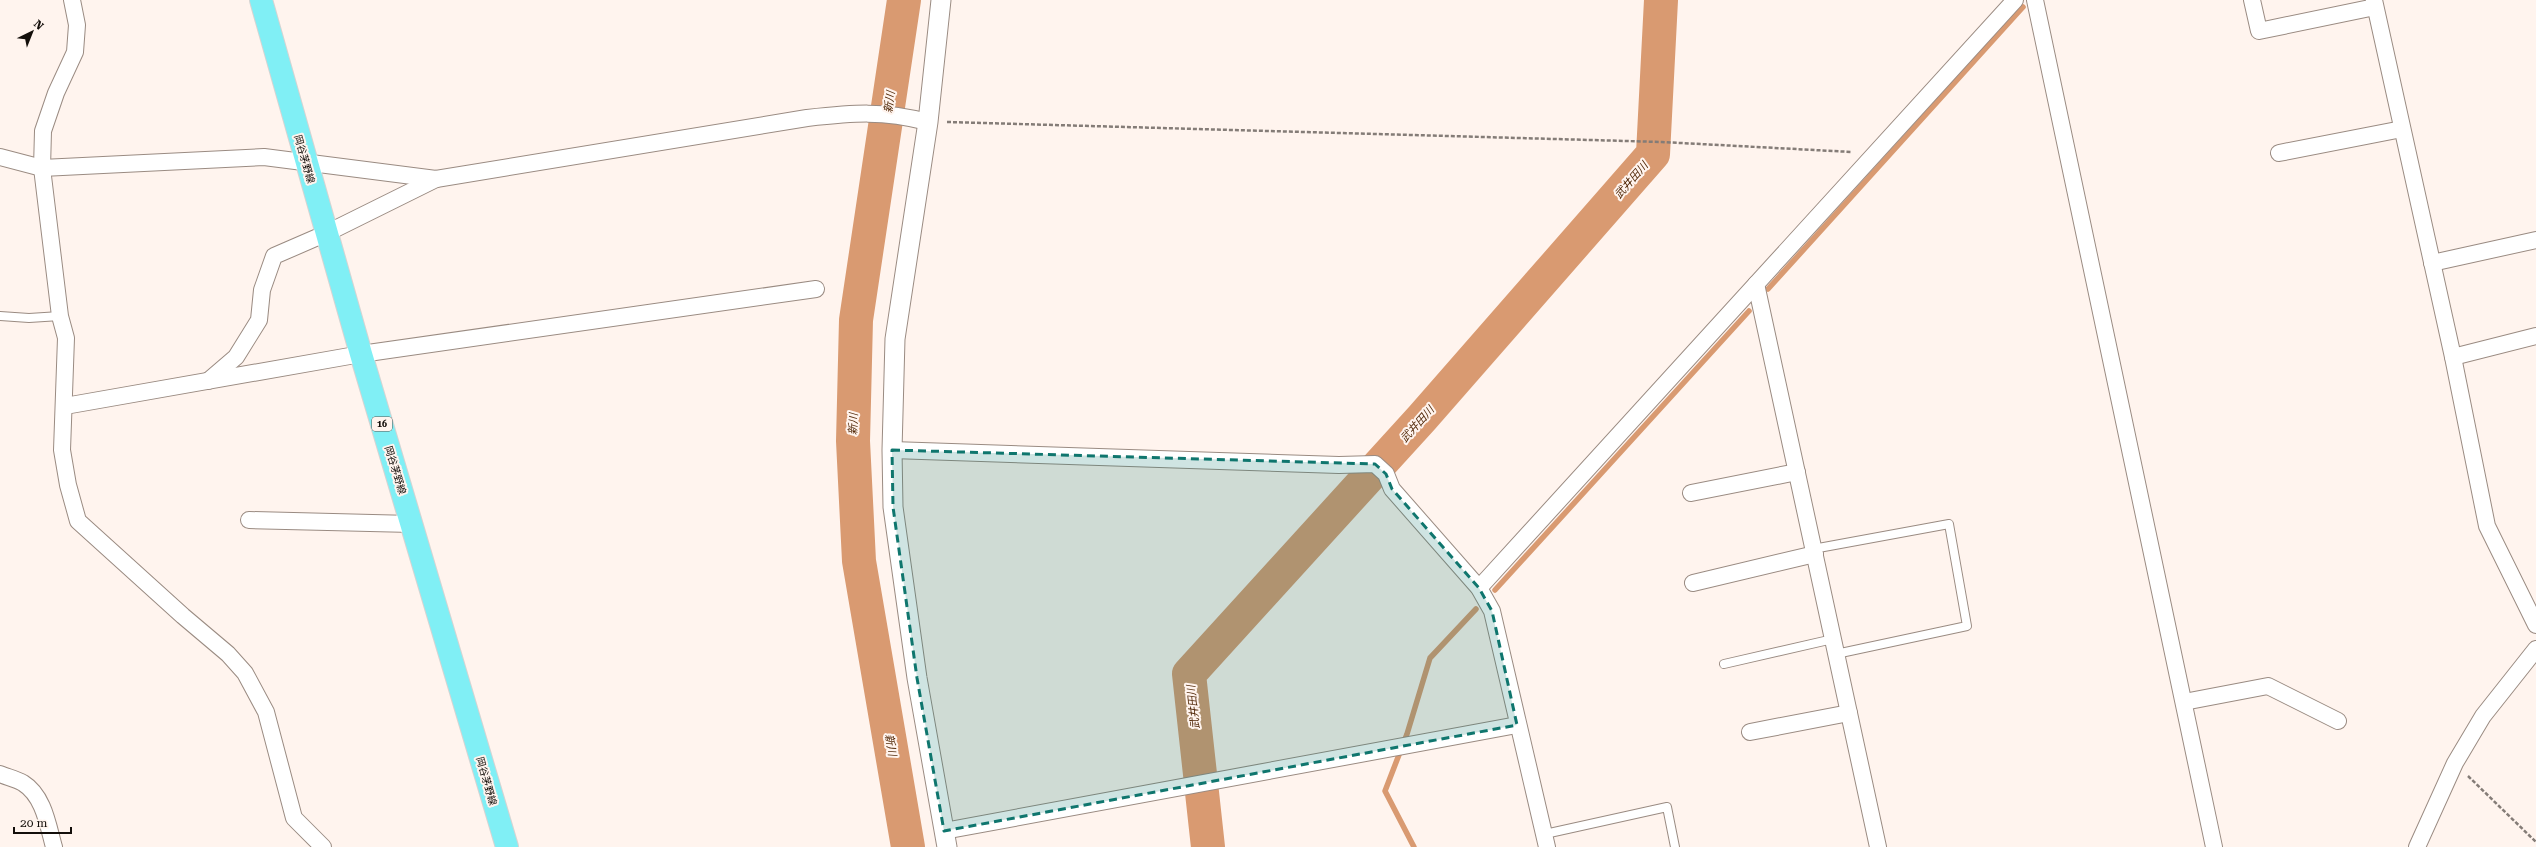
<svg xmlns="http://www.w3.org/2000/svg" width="2536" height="847" viewBox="0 0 2536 847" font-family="'Roboto Serif','Noto Sans JP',serif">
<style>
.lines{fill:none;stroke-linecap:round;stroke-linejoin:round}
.stream{stroke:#d99a71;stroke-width:5.5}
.river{stroke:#d99a71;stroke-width:34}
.service-casing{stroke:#9a8b82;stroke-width:10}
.minor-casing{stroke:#9a8b82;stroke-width:18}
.tertiary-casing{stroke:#9a8b82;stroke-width:21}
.primary-casing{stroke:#d5d4d3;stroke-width:24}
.path{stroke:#847c77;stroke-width:2.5;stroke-dasharray:4 2;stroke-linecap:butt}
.service{stroke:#fff;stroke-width:8}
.minor{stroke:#fff;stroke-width:16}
.tertiary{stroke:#fff;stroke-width:19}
.primary{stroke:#80eff5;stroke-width:22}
.marked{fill:#0f766e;fill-opacity:0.2;stroke:#0f766e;stroke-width:3;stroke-dasharray:8 5;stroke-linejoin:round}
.labels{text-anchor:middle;stroke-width:4;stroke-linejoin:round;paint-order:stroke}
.shield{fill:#fff4ee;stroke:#5a534e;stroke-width:1}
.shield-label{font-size:9px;font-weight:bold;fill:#130e0a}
.street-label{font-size:10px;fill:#130e0a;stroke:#fff4ee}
.water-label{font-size:11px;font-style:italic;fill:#522909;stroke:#fff4ee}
</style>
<rect width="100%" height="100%" fill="#fff4ee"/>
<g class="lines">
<g class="stream">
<polyline points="1768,289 2023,7"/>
<polyline points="1495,590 1749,311"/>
<polyline points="1414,847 1385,791 1407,734 1430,658 1476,609"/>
</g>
<g class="river">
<polyline points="904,0 856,320 853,441 859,561 908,847"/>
<polyline points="1208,847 1189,674 1422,418 1653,154 1661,0"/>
</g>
<g class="service-casing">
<g id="service">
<polyline points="0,316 29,318 60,316"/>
<polyline points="1813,549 1949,524 1967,626 1836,654"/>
<polyline points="1724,664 1833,639"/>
<polyline points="1545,834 1667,807 1675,847"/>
</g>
</g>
<g class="minor-casing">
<g id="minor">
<polyline points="72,0 77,25 75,52 56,93 43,131 42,168 60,316 66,338 62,450 68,485 78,521 183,616 228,654 245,673 266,712 294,818 323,847"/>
<polyline points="2035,0 2214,847"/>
<polyline points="2252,0 2259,31 2375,7"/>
<polyline points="2374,0 2453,357 2487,526 2536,625"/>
<polyline points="2279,153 2402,129"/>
<path d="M0,157L42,168L264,157L436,179L807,118C854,113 882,110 928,122"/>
<polyline points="2432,263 2536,240"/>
<polyline points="1756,284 1878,847"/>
<polyline points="2453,357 2536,336"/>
<polyline points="208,381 236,357 259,320 262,290 274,256 327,233 436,179"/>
<polyline points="65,406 361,354 816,289"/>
<polyline points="892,450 1339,465 1375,464 1386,474 1392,489 1479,588 1492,611 1547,847"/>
<polyline points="1691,493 1797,472"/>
<polyline points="249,520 412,524"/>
<polyline points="1693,583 1815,554"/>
<polyline points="1479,588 2015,0"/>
<polyline points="2184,702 2268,686 2338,721"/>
<polyline points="1750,732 1849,713"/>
<path d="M0,774C7,777 16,779 23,783C44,796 48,826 54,847"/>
<polyline points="944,831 1517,725"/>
<polyline points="2417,847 2455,763 2483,716 2536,649"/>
</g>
</g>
<g class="tertiary-casing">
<polyline id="tertiary" points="941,0 928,122 895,339 892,450 893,507 917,678 947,847"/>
</g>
<g class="primary-casing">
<polyline id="primary" points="261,0 361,354 507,847"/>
</g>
<g class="path">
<polyline points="947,122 1662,142 1852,152"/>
<polyline points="2468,776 2536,842"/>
</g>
<use href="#service" class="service"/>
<use href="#minor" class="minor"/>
<use href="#tertiary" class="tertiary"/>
<use href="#primary" class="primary"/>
</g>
<path class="marked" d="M892,450L1375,464L1386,474L1392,489L1479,588L1492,611L1517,725L944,831L917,678L893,507Z"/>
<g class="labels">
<rect class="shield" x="372" y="417" width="20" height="14" rx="3"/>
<g class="shield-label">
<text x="382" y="427">16</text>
</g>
<g class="street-label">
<text transform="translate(305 159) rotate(74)" y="4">岡谷茅野線</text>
<text transform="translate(396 470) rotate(73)" y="4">岡谷茅野線</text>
<text transform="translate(487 781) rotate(74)" y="4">岡谷茅野線</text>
</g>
<g class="water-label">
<text transform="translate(889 102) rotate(-82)" y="4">新川</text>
<text transform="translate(1631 180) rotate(-49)" y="4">武井田川</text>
<text transform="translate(853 424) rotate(-88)" y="4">新川</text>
<text transform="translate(1417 424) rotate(-48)" y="4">武井田川</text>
<text transform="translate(1193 707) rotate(-96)" y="4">武井田川</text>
<text transform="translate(891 745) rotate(80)" y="4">新川</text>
</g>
</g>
<g transform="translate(32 32) rotate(43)" stroke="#fff4ee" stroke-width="3" paint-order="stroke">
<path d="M0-3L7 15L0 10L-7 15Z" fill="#130e0a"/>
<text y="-6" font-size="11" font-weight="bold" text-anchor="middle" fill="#130e0a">N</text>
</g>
<path d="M14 827v6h57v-6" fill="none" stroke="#130e0a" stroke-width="2"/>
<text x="20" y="827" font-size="12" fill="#130e0a" stroke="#fff4ee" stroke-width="3" paint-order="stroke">20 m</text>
</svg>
